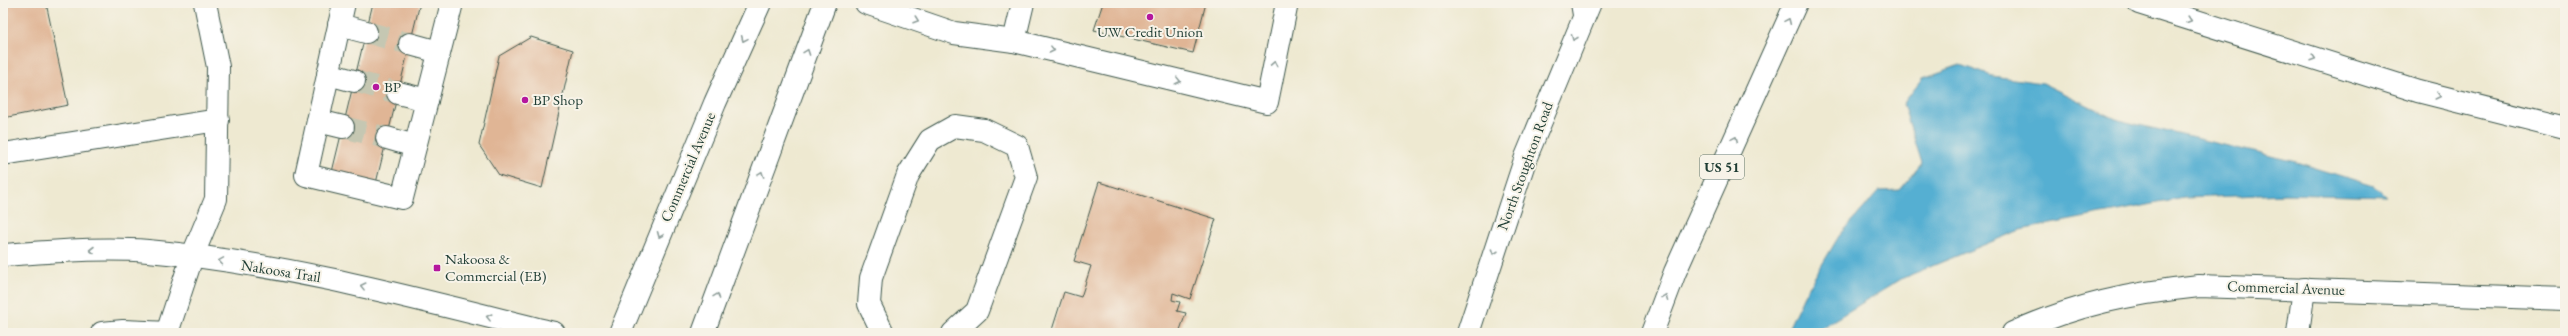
<svg xmlns="http://www.w3.org/2000/svg" width="2568" height="336" viewBox="0 0 2568 336" font-family="'EB Garamond',serif">
<style>
.water{fill:#55afd2;stroke:#3a7683}
.building{fill:#e0b595}
.lines{fill:none;stroke-linecap:round;stroke-linejoin:round}
.minor-tunnel{stroke:#c5c7b2;stroke-width:22;stroke-dasharray:22 11;stroke-linecap:butt}
.minor-casing{stroke:#3e574c;stroke-width:24}
.major-casing{stroke:#3e574c;stroke-width:24}
.highway-casing{stroke:#3e574c;stroke-width:24}
.minor{stroke:#fff;stroke-width:22}
.major{stroke:#fff;stroke-width:22}
.highway{stroke:#fff;stroke-width:22}
.oneway{stroke:#8f9e9a}
.poi-dot{fill:#b5179e;stroke:#f7f3e8;stroke-width:1.5}
.labels{text-anchor:middle;stroke-width:4;stroke-linejoin:round;paint-order:stroke}
.shield{fill:#f7f3e8;stroke:#60746a;stroke-width:1}
.shield-label{font-size:14px;font-weight:bold;fill:#1f3d34}
.poi-label{font-size:15px;fill:#1f3d34;stroke:#f7f3e8;text-anchor:start}
.street-label{font-size:15px;fill:#1f3d34;stroke:#f7f3e8}
</style>
<rect width="100%" height="100%" fill="#f7f3e8"/>
<filter id="ink" filterUnits="userSpaceOnUse"><feTurbulence type="fractalNoise" baseFrequency=".025" numOctaves="2"/><feDisplacementMap in="SourceGraphic" scale="8" xChannelSelector="R" yChannelSelector="G"/><feConvolveMatrix kernelMatrix="1 2 1 2 8 2 1 2 1" color-interpolation-filters="sRGB"/></filter>
<filter id="wash" filterUnits="userSpaceOnUse"><feTurbulence type="fractalNoise" baseFrequency=".012" numOctaves="4" result="noise"/><feDisplacementMap in="SourceGraphic" scale="16" xChannelSelector="R" yChannelSelector="G"/><feGaussianBlur stdDeviation="0.9" result="paint"/><feColorMatrix in="noise" values="0 0 0 0 0 0 0 0 0 0 0 0 0 0 0 0 0 1.4 0 .05"/><feComposite in="paint" operator="in"/></filter>
<g filter="url(#wash)">
<rect width="100%" height="100%" fill="#eee9d1"/>
<polygon class="water" points="1960,65 1992,76 2042,83 2118,120 2296,162 2374,186 2386,197 2285,194 2184,198 2020,230 1903,278 1813,333 1786,333 1804,295 1839,236 1879,191 1900,190 1922,163 1903,104 1923,78"/>
<g id="blocks">
<g class="building">
<polygon points="3,3 46,3 68,105 3,118"/>
<polygon points="373,3 420,3 376,183 332,172"/>
<polygon points="1103,3 1206,3 1193,53 1094,30"/>
<polygon points="531,37 573,50 542,188 499,175 479,145 499,56"/>
<polygon points="1099,182 1216,219 1190,299 1173,293 1172,300 1180,302 1177,311 1186,313 1179,333 1051,333 1064,292 1081,297 1091,266 1074,261"/>
</g>
</g>
</g>
<g filter="url(#ink)">
<use href="#blocks" fill-opacity="0" stroke="#3e574c" stroke-width="1"/>
<g class="lines">
<g class="minor-tunnel">
<polyline points="366,32 410,44"/>
<polyline points="354,81 398,93"/>
<polyline points="343,127 387,138"/>
</g>
<g class="minor-casing">
<g id="minor">
<polyline points="344,3 306,175 402,198 452,3"/>
<polyline points="866,3 954,33 1014,41 1023,3"/>
<polyline points="339,25 366,32"/>
<polyline points="1014,41 1267,102 1287,3"/>
<polyline points="410,44 439,52"/>
<polyline points="328,74 354,81"/>
<polyline points="398,93 427,100"/>
<polyline points="318,121 343,127"/>
<polyline points="387,138 415,146"/>
<polyline points="3,154 218,120"/>
<path d="M3,255C51,252 100,247 148,251C286,263 420,300 554,333"/>
<polyline points="102,333 123,331 169,333"/>
<polyline points="167,333 192,257 216,199 218,67 205,3"/>
<polyline points="620,333 715,103 760,3"/>
<polyline points="703,333 825,3"/>
<polyline points="883,333 869,304 871,278 908,175 930,140 955,126 984,130 1017,146 1026,177 977,311 953,333"/>
<path d="M2013,333C2074,305 2132,293 2199,286L2565,299"/>
<polyline points="2298,333 2304,289"/>
</g>
</g>
<g class="major-casing">
<g id="major">
<polyline points="1468,333 1526,157 1590,3"/>
<polyline points="1652,333 1675,272 1796,3"/>
</g>
</g>
<g class="highway-casing">
<g id="highway">
<polyline points="1582,3 1584,15"/>
<polyline points="2139,3 2418,91 2565,128"/>
</g>
</g>
<use href="#minor" class="minor"/>
<use href="#major" class="major"/>
<use href="#highway" class="highway"/>
</g>
<defs><path id="oneway-chevron" d="M-2-3.5L2.5 0L-2 3.5" fill="none" stroke-width="1.6" stroke-linecap="round" stroke-linejoin="round"/></defs>
<g class="oneway">
<use href="#oneway-chevron" transform="translate(916 20) rotate(19)"/>
<use href="#oneway-chevron" transform="translate(2189 20) rotate(17)"/>
<use href="#oneway-chevron" transform="translate(1788 21) rotate(-66)"/>
<use href="#oneway-chevron" transform="translate(1574 38) rotate(112)"/>
<use href="#oneway-chevron" transform="translate(744 39) rotate(114)"/>
<use href="#oneway-chevron" transform="translate(1052 50) rotate(14)"/>
<use href="#oneway-chevron" transform="translate(807 52) rotate(-70)"/>
<use href="#oneway-chevron" transform="translate(2313 58) rotate(17)"/>
<use href="#oneway-chevron" transform="translate(1274 64) rotate(-79)"/>
<use href="#oneway-chevron" transform="translate(1178 81) rotate(14)"/>
<use href="#oneway-chevron" transform="translate(2438 96) rotate(14)"/>
<use href="#oneway-chevron" transform="translate(1735 139) rotate(-66)"/>
<use href="#oneway-chevron" transform="translate(761 174) rotate(-70)"/>
<use href="#oneway-chevron" transform="translate(660 235) rotate(112)"/>
<use href="#oneway-chevron" transform="translate(92 250) rotate(180)"/>
<use href="#oneway-chevron" transform="translate(1494 252) rotate(109)"/>
<use href="#oneway-chevron" transform="translate(221 261) rotate(-171)"/>
<use href="#oneway-chevron" transform="translate(363 286) rotate(-166)"/>
<use href="#oneway-chevron" transform="translate(717 296) rotate(-70)"/>
<use href="#oneway-chevron" transform="translate(1665 297) rotate(-69)"/>
<use href="#oneway-chevron" transform="translate(489 317) rotate(-166)"/>
</g>
</g>
<g class="poi-dot">
<circle cx="1150" cy="17" r="4"/>
<circle cx="376" cy="87" r="4"/>
<circle cx="525" cy="100" r="4"/>
<rect x="433" y="264" width="8" height="8" rx="2"/>
</g>
<g class="labels">
<rect class="shield" x="1700" y="155" width="44" height="24" rx="3"/>
<g class="shield-label">
<text x="1722" y="172">US 51</text>
</g>
<g class="poi-label">
<text x="1150" y="37" text-anchor="middle">UW Credit Union</text>
<text x="384" y="92">BP</text>
<text x="533" y="105">BP Shop</text>
<text x="445" y="264">Nakoosa &amp;<tspan x="445" dy="17">Commercial (EB)</tspan></text>
</g>
<g class="street-label">
<text transform="translate(1525 166) rotate(-70)" y="5">North Stoughton Road</text>
<text transform="translate(688 167) rotate(-67)" y="5">Commercial Avenue</text>
<text transform="translate(281 271) rotate(9)" y="5">Nakoosa Trail</text>
<text transform="translate(2286 288) rotate(2)" y="5">Commercial Avenue</text>
</g>
</g>
<rect width="2568" height="336" fill="none" stroke="#f7f3e8" stroke-width="16"/>
</svg>
